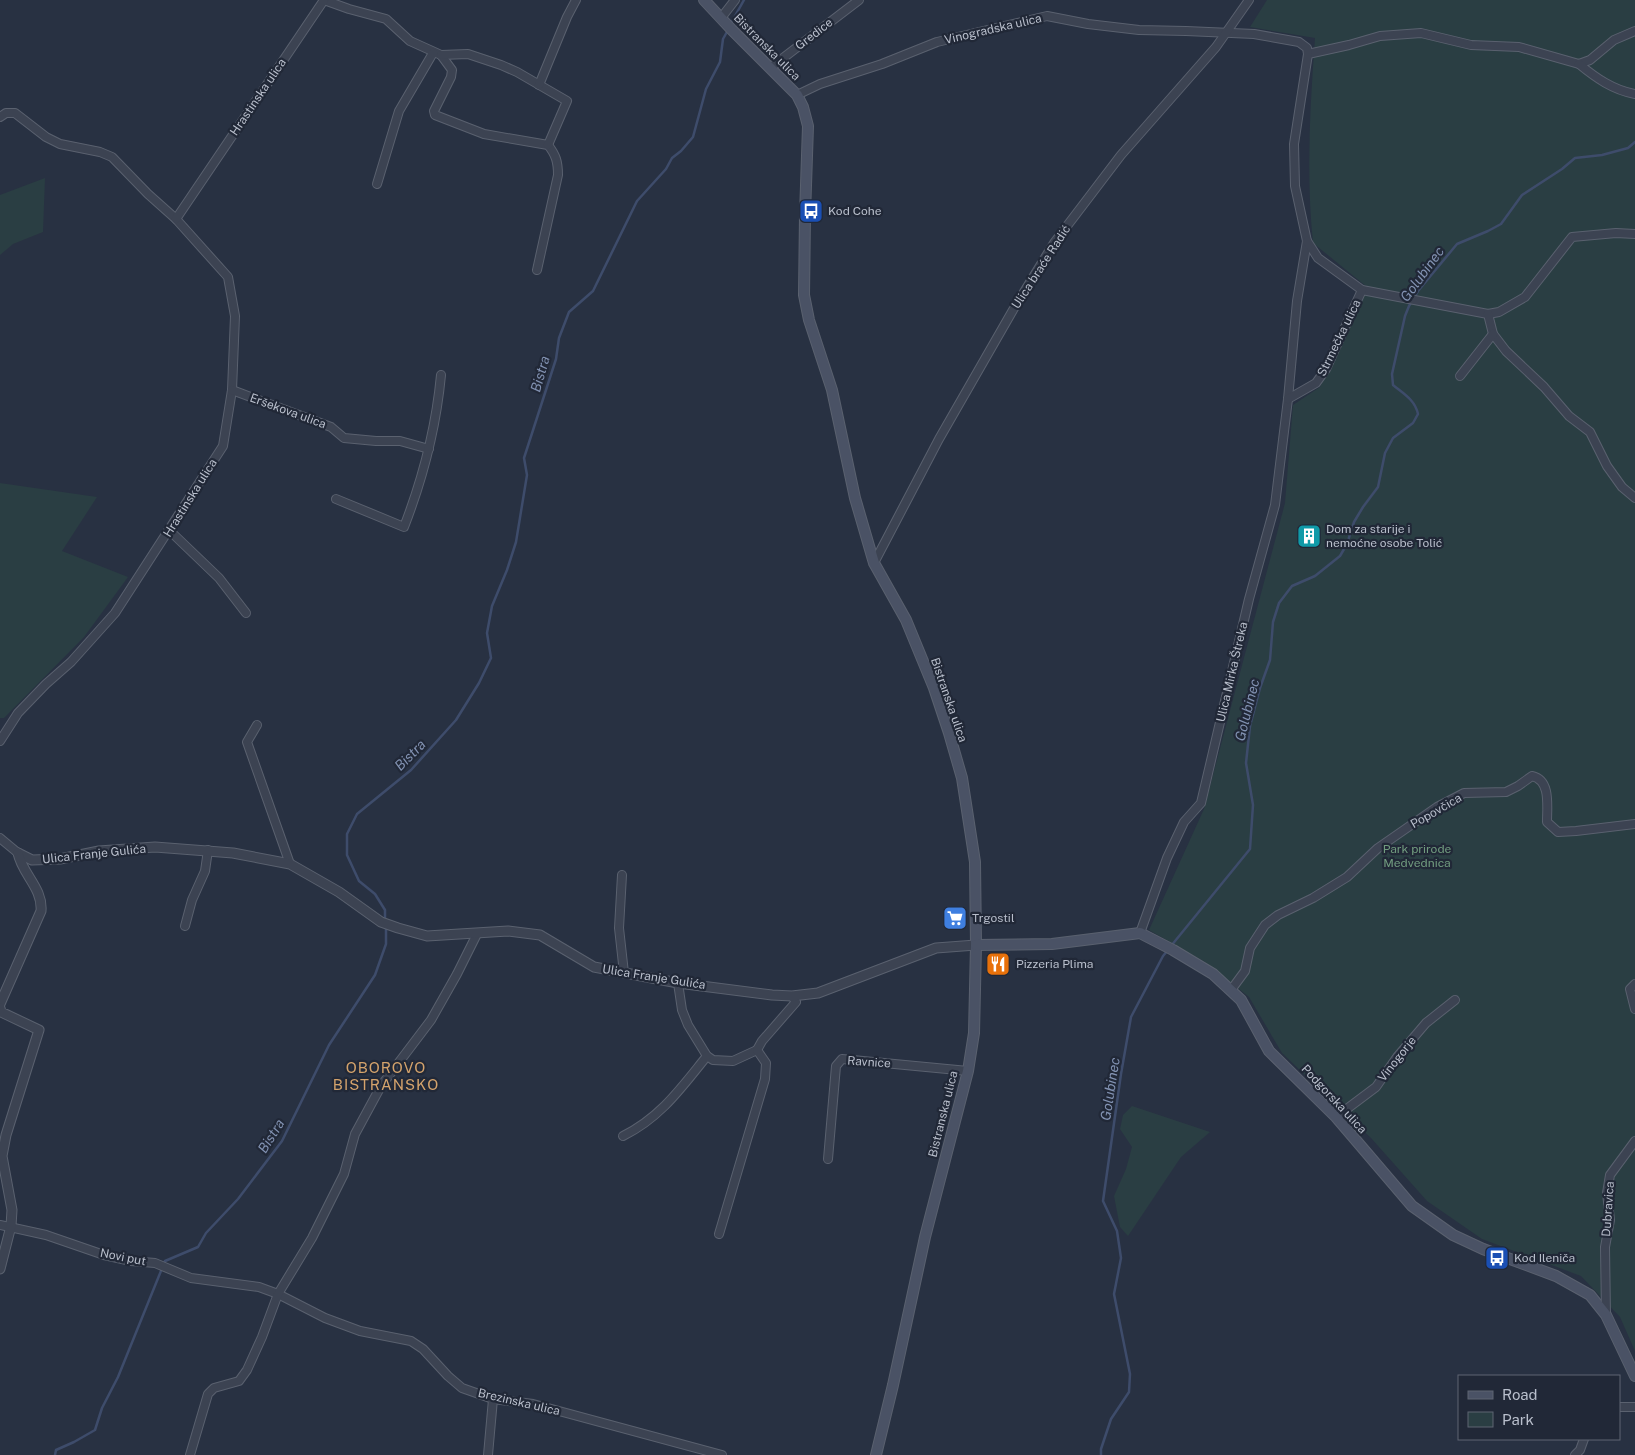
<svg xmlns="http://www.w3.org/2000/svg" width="1635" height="1455" viewBox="0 0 1635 1455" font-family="'Public Sans',sans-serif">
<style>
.green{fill:#2a3e43}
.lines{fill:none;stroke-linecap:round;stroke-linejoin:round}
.stream{stroke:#3e4c6b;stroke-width:2.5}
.minor-casing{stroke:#5a616f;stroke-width:10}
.tertiary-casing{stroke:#5a616f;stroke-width:11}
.secondary-casing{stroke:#5a616f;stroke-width:12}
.minor{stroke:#3c4352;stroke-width:8}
.tertiary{stroke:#3c4352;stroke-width:9}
.secondary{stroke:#4a5265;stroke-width:10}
.labels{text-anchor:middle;stroke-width:4.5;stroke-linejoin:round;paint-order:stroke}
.street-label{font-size:12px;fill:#b9bfcc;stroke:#212837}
.poi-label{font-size:12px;fill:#b9bfcc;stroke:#212837;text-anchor:start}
.park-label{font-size:12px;fill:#719c7f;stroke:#212837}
.water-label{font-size:14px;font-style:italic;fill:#8292b2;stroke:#212837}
.quarter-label{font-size:15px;letter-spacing:1px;fill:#d4a36c;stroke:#212837}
</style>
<rect width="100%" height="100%" fill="#283142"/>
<g class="green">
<path d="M1267,0H1635V1351L1620,1317L1581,1276L1482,1239L1427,1201L1371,1138L1282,1053L1249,997L1205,962L1149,930L1204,809L1285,503L1293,405L1320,387L1367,287L1313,243C1306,174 1310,107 1315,38L1250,27Z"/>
<polygon points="45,178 43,232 13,244 0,255 0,195"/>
<polygon points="0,483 97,497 62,551 128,577 84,637 4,718 0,718"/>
<polygon points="1132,1106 1210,1132 1181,1157 1128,1236 1120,1227 1114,1196 1126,1169 1132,1147 1120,1129 1123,1115"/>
</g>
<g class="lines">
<g class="stream">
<polyline points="730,25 744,0"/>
<polyline points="385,921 385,910 375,894 359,881 347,855 347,834 357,814 411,770 456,720 479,683 491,658 487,633 492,606 507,570 516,542 527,475 524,458 556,359 559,338 569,312 593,291 637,201 666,169 672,158 681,151 693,137 706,89 720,62 723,39 728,30"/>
<path d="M1171,946L1250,849L1253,805L1246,763L1250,726L1260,688L1270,660L1273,622L1279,603L1292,586L1315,576L1340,556L1347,544L1354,522L1363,507L1378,487L1385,453L1393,438L1413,423L1418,414C1415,400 1404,394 1393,385L1392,374L1405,316L1409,306L1418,291L1457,244L1488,231L1501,224L1522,195L1562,169L1575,158L1602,155L1628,148L1635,142"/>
<polyline points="55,1455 56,1450 74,1442 95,1430 102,1408 118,1377 165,1261 198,1247 206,1233 238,1199 282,1141 329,1045 375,975 386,944 386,927"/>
<polyline points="1101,1455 1101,1449 1111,1419 1129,1392 1130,1374 1114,1294 1121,1258 1117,1231 1103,1201 1121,1074 1131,1017 1163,956 1168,950"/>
</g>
<g class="minor-casing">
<g id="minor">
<path d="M324,0L349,9L386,19L410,41L441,55L452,70L451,77L434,111L435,115L484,134L548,145C556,155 558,162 558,175L537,270"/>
<polyline points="721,18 735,0"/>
<polyline points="1308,54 1349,45 1380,36 1421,33 1471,45 1519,47 1579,64 1590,60 1614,40 1635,31"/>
<polyline points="441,55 468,54 501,65 517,72 567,101 548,145"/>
<path d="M1579,64C1596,78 1613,90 1635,94"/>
<polyline points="770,68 859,0"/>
<polyline points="539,85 567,17 576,0"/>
<polyline points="797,95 820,84 882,64 937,42 1047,16 1088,24 1139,30 1186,31 1254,34 1299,42 1307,48 1308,54 1294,144 1295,186 1307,241 1297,301 1288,399 1275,505 1249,599 1201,803 1184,822 1167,858 1140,933"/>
<polyline points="0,117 6,113 15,113 46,137 60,144 100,152 112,157 148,194 176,219 228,277 235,316 232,390 223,446 115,613 71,662 46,684 18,713 0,741"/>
<polyline points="377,184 399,111 433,53"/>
<polyline points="176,219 324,0"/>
<polyline points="1307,241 1318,258 1362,290 1488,314 1499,312 1525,297 1572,237 1616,233 1635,234"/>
<polyline points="1488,314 1493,334 1506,351 1544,387 1569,416 1590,432 1607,466 1622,487 1635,498"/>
<polyline points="1460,376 1493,334"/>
<polyline points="232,390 331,427 344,438 376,441 400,441 429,449"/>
<polyline points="1288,399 1316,383 1326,369 1362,290"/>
<path d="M336,499L404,527C423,478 436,428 441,375"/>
<polyline points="170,531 219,578 246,613"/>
<polyline points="874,563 939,439 1013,310 1054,243 1121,155 1216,47 1249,0"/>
<polyline points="257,725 247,742 290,864"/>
<polyline points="0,838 18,853"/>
<polyline points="622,875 619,928 624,973"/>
<polyline points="185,926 192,900 205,871 208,850"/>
<polyline points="678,983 682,1010 688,1025 707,1056 713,1060 733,1061 757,1050"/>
<polyline points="1635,984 1630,989 1635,1009"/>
<path d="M1231,990L1245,971L1250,948L1265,925L1278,915L1313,898L1347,877L1378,848L1437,807L1464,793L1506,792L1518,786L1532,776C1551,780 1547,806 1547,822L1558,832L1576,831L1635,824"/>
<polyline points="1336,1117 1376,1087 1397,1057 1426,1023 1455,1000"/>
<path d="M623,1136C661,1117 681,1088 707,1056"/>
<polyline points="828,1159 836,1066 842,1059 968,1071"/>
<polyline points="0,1225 46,1235 104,1255 131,1261 155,1263 191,1278 259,1287 278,1294 325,1318 360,1331 411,1341 423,1349 448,1376 462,1388 493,1399 533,1404 722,1455"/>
<polyline points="719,1234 765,1079 766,1063 757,1050 762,1041 796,1002 792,996"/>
<polyline points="1606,1315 1605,1247 1610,1220 1607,1193 1610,1175 1635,1141"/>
<polyline points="1619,1407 1635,1407"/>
<polyline points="190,1455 208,1394 214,1388 239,1381 247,1370 262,1337 278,1294 312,1238 344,1174 355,1134 381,1086 431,1020 457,974 477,934"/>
<polyline points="488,1455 493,1399"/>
<polyline points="1575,1455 1580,1450 1584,1439"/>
</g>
</g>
<g class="tertiary-casing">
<g id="tertiary">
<polyline points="18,853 32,860 60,859 99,851 155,847 233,853 290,864 339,892 381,922 398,928 427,936 508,931 540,935 594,967 678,983 772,995 792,996 818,993 936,948 976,945"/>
<path d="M0,1004L41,911C43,888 22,874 18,853"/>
<polyline points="0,1008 1,1012 39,1030 6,1135 2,1156 12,1210 11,1226 0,1269"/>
</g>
</g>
<g class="secondary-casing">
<g id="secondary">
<polyline points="704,0 732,30 797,95 803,107 808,126 805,215 804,295 809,320 832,390 855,498 874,563 906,620 934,688 949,733 962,778 975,862 976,945 974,1033 968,1071 925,1237 893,1385 876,1455"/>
<polyline points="976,945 1052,944 1140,933 1173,950 1213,974 1241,1000 1269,1051 1336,1117 1412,1206 1453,1235 1483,1249 1556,1276 1590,1295 1606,1315 1635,1376"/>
</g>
</g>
<use href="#minor" class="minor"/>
<use href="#tertiary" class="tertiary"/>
<use href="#secondary" class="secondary"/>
</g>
<defs>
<g id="bus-square" transform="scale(1.25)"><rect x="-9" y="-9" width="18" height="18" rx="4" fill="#1a4fb4" stroke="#212837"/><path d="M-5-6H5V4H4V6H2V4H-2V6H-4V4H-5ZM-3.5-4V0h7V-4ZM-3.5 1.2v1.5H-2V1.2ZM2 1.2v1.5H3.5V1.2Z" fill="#fff"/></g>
<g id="building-square" transform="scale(1.25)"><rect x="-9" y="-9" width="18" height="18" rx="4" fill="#0f9aa8" stroke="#212837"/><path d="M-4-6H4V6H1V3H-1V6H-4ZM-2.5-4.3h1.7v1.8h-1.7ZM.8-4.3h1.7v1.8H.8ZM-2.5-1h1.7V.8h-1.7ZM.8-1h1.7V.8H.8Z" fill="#fff"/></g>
<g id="supermarket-square" transform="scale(1.25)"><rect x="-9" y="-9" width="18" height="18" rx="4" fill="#3f7fe0" stroke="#212837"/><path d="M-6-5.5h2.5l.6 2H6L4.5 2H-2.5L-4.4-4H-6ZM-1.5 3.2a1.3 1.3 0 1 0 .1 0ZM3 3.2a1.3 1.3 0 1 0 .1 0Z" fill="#fff"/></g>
<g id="restaurant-square" transform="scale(1.25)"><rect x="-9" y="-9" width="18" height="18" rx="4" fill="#e8710a" stroke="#212837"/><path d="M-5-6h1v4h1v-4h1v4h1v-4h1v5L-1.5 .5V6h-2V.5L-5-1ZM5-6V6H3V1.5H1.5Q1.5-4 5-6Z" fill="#fff"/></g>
</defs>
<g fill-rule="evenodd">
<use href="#bus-square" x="811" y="211"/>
<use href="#building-square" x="1309" y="536"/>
<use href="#supermarket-square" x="955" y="918"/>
<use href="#restaurant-square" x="998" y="964"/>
<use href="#bus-square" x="1497" y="1258"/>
</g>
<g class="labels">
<g class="street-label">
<text transform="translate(993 29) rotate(-13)" y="4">Vinogradska ulica</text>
<text transform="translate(814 34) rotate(-38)" y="4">Gredice</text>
<text transform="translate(767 47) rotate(45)" y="4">Bistranska ulica</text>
<text transform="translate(258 97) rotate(-56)" y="4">Hrastinska ulica</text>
<text transform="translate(1041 267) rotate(-57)" y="4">Ulica braće Radić</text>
<text transform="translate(1339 338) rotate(-64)" y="4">Strmečka ulica</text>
<text transform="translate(288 411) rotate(20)" y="4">Eršekova ulica</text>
<text transform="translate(190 498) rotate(-58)" y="4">Hrastinska ulica</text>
<text transform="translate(1232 672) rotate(-77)" y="4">Ulica Mirka Štreka</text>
<text transform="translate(949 700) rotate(71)" y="4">Bistranska ulica</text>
<text transform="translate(1436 811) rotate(-30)" y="4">Popovčica</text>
<text transform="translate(94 854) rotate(-6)" y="4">Ulica Franje Gulića</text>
<text transform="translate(654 977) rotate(9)" y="4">Ulica Franje Gulića</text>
<text transform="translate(1397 1059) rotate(-52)" y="4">Vinogorje</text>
<text transform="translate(869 1062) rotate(4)" y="4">Ravnice</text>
<text transform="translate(1334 1099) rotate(47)" y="4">Podgorska ulica</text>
<text transform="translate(943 1114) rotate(-76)" y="4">Bistranska ulica</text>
<text transform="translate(1608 1209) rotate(-86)" y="4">Dubravica</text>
<text transform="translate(123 1257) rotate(11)" y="4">Novi put</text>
<text transform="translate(519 1402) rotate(13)" y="4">Brezinska ulica</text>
</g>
<g class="poi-label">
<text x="828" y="215">Kod Cohe</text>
<text x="1326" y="533">Dom za starije i<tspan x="1326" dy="14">nemoćne osobe Tolić</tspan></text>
<text x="972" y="922">Trgostil</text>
<text x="1016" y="968">Pizzeria Plima</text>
<text x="1514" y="1262">Kod Ileniča</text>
</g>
<g class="park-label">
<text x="1417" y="853">Park prirode<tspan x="1417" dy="14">Medvednica</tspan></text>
</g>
<g class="water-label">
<text transform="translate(1422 274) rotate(-54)" y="5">Golubinec</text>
<text transform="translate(540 374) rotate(-74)" y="5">Bistra</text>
<text transform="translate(1247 710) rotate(-76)" y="5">Golubinec</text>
<text transform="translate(410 755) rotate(-45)" y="5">Bistra</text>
<text transform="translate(1110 1089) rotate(-81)" y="5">Golubinec</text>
<text transform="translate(271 1136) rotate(-58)" y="5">Bistra</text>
</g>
<g class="quarter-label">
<text x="386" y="1073">OBOROVO<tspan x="386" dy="17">BISTRANSKO</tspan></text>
</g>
</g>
<rect x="1458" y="1375" width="162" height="65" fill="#212837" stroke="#5e6473"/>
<rect x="1468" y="1391" width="25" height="8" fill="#4a5265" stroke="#5e6473"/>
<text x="1502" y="1400" font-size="15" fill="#b9bfcc">Road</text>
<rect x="1468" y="1412" width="25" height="15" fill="#2a3e43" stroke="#5e6473"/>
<text x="1502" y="1425" font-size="15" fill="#b9bfcc">Park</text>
</svg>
